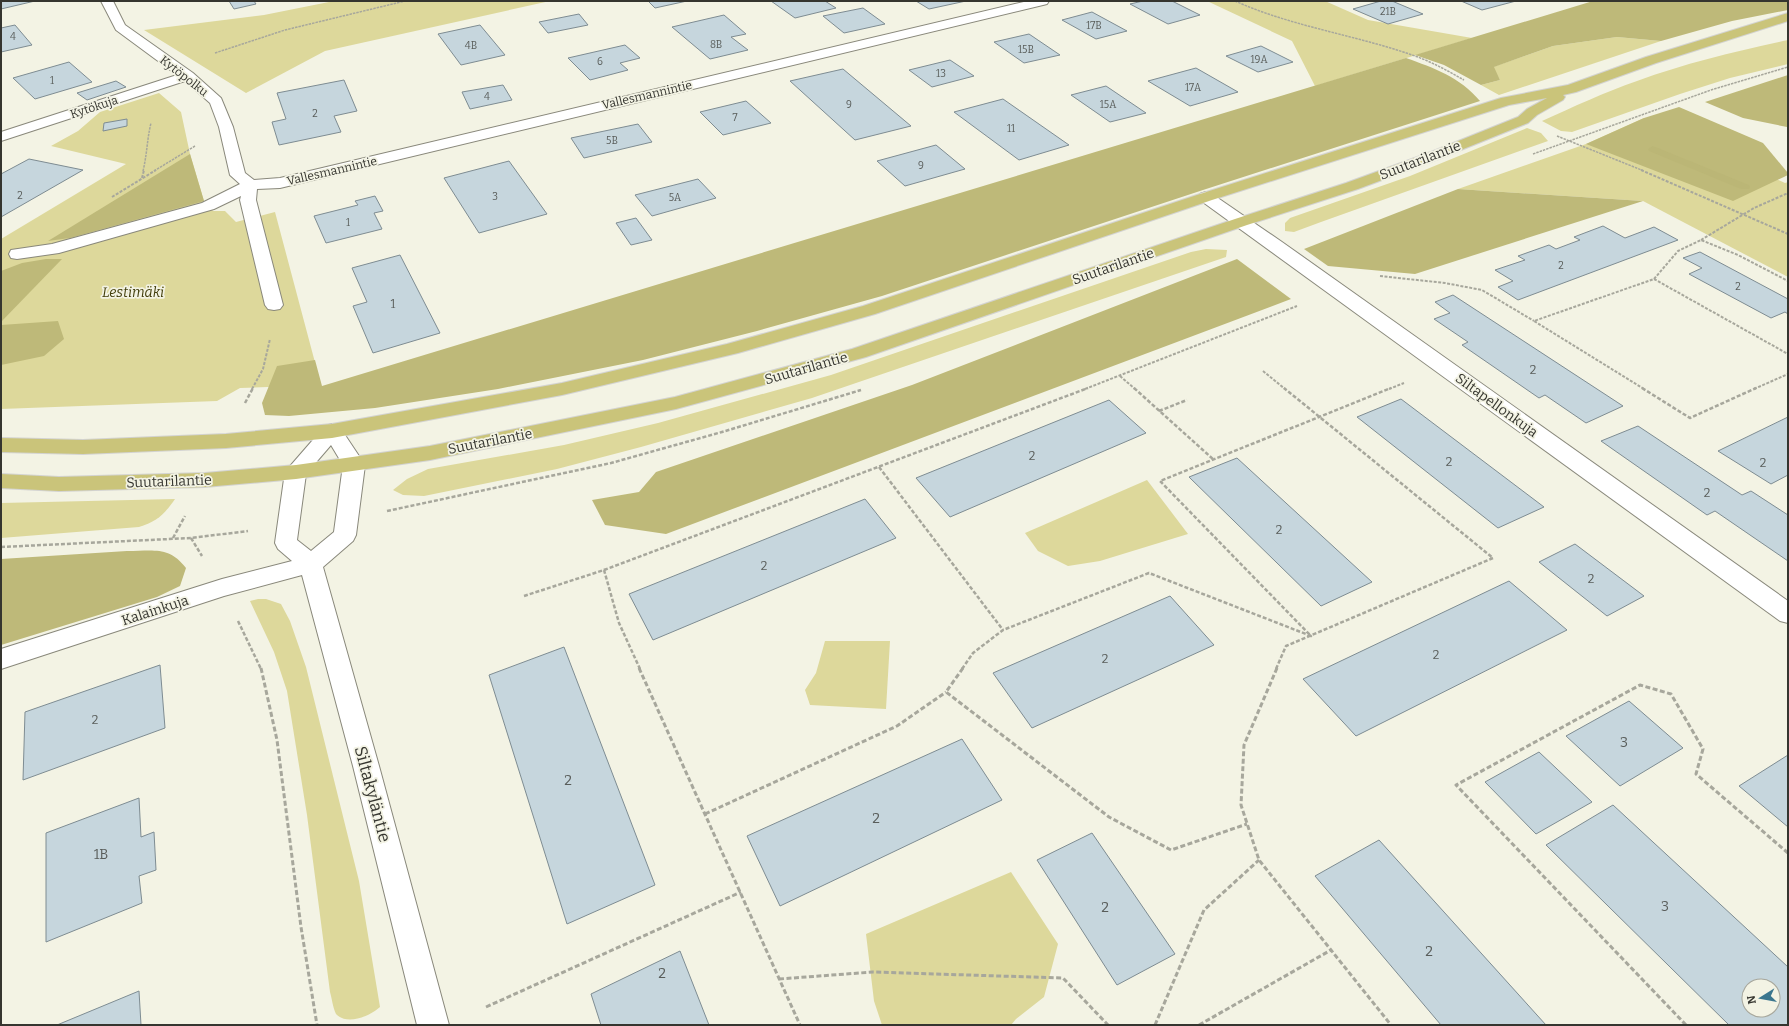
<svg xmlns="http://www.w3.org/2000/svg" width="1789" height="1026" viewBox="0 0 1789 1026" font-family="Bitter,serif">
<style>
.green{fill:#ddd89b}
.forest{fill:#beb979}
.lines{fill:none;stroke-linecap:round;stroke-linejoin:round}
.stream{fill:#bbb676;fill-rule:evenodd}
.building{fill:#c6d6dd;stroke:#7e8c92;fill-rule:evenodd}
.minor-casing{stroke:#89887b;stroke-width:2}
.major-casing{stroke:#d3d3d1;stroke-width:2}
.path-far3{stroke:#a7a79c;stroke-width:1.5;stroke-dasharray:2.5 1;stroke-linecap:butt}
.path-far2{stroke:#a7a79c;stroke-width:2;stroke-dasharray:3 1.5;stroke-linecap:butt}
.path-far1{stroke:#a7a79c;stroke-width:2.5;stroke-dasharray:4 2;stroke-linecap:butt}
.path{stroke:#a7a79c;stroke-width:3;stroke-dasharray:5 2.5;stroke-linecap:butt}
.minor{fill:#fff;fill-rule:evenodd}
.major{fill:#cac47a;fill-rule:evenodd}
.labels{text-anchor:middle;stroke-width:3.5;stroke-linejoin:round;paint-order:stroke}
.far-number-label{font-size:10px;fill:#595d5a}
.far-street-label{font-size:12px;fill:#35352f;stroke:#f3f3e4}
.number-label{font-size:12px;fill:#595d5a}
.street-label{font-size:14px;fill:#35352f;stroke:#f3f3e4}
.park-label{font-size:14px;font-style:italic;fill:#423e0b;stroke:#f3f3e4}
.near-number-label{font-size:14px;fill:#595d5a}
.near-street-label{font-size:17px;fill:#35352f;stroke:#f3f3e4}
</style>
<rect width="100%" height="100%" fill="#f3f3e4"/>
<g class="green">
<polygon points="334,1 550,1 325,51 246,93 144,30 264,15"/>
<polygon points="1207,1 1325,1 1368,20 1472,38 1315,86 1292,41"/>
<polygon points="1617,37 1661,41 1499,95 1481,85 1500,80 1493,67 1553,46"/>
<path d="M1788,40V64L1730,78L1680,94L1572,132L1561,131L1542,121C1573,107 1605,92 1637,81C1686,63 1737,51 1788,40Z"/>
<polygon points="159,93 181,112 190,154 204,201 213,211 225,211 236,222 275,212 321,385 240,388 217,401 1,409 1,239 126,164 51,146 78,131 100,112"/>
<polygon points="1644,118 1785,183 1788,182 1788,277 1643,201 1458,189 1586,144"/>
<polygon points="1527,128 1541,133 1548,141 1321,222 1294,232 1285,231 1285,223 1290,218 1410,176"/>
<polygon points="1206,249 1227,250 1226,257 812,398 641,447 557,469 424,496 403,495 393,490 407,479 428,469 564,445 658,423 831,375 1191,252"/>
<polygon points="1147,480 1188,534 1100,561 1068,566 1038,551 1025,533"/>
<path d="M175,499C163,516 157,521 139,527L1,538V503Z"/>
<path d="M258,599H266L281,604L290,621L306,667L359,881L380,1007C370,1016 347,1026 336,1014C333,1008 332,999 330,992L307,815L287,691L274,652L250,601Z"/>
<polygon points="825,641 890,641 886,709 810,705 805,690 816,673"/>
<polygon points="1011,872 1058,944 1044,997 1016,1019 1011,1025 882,1025 874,1001 866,934"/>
</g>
<g class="forest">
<polygon points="1593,1 1788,1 1788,10 1732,21 1661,41 1617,37 1553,46 1494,67 1500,80 1481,85 1444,65 1415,55"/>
<path d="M1406,58C1434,68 1460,77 1480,101L1203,190L882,296L757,331L643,360L498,389L375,408L289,416L265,415L262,403L277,366L315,360L322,386Z"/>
<polygon points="1788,75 1788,126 1787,127 1743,118 1705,102"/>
<polygon points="1679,107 1763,143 1788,173 1788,175 1733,201 1586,144 1644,118"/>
<polygon points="190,154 204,201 70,238 48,241"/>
<polygon points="1458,189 1643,201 1415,274 1328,266 1304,249"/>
<polygon points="46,259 62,259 1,322 1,271 22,263"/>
<polygon points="1237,259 1291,299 666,534 605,525 592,500 639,492 656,472 912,385"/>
<polygon points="58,321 64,339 44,356 1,365 1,325"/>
<path d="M127,551C154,551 169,546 186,568L180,586L157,597L1,645V559Z"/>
</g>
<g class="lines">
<polygon class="stream" points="1653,146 1749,185 1750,187 1749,189 1741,189 1649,151 1648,149"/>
</g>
<g class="building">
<polygon points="1,1 35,1 1,9"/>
<polygon points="229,1 254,1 256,4 234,9"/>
<polygon points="648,1 687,1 655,8"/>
<polygon points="771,1 825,1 836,8 795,18"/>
<polygon points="916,1 966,1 929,9"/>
<polygon points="1143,1 1172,1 1200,15 1168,24 1130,4"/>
<polygon points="1381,1 1392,1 1423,14 1388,24 1353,9"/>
<polygon points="1461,1 1516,1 1482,10"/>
<polygon points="863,8 885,24 844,33 823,16"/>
<polygon points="1092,12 1127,31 1096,39 1062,20"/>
<polygon points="579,14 588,25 548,33 539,22"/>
<polygon points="724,15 746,34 731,37 748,50 710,59 672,27"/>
<polygon points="15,25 32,45 1,52 1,28"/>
<polygon points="480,25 505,55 461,65 438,34"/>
<polygon points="1029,34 1060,55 1024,63 994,42"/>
<polygon points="625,45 640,58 620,63 628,70 590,80 568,58"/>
<polygon points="1261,46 1293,62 1258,72 1226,56"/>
<polygon points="950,60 974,76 932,87 909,70"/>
<polygon points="69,62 92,82 35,99 13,78"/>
<polygon points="1196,68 1238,92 1190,106 1148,81"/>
<polygon points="843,69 911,126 855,140 790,81"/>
<polygon points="344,80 357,111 334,116 341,132 279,145 272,122 286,119 277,93"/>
<polygon points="116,81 126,87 87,100 77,93"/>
<polygon points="503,85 512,100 470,109 462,92"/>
<polygon points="1106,86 1146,113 1110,122 1071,95"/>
<polygon points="1003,99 1069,145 1019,160 954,112"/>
<polygon points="746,101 771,123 723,135 700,112"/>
<polygon points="127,119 127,126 103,131 104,123"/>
<polygon points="638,124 652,142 584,158 571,138"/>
<polygon points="936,145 965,169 905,186 877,161"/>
<polygon points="29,159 83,170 1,217 1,174"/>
<polygon points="509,161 547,214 479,233 444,178"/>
<polygon points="698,179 716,198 652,216 635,195"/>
<polygon points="375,196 383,211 374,213 382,229 326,243 314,216 358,205 355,201"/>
<polygon points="636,218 652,240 631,245 616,223"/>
<polygon points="1603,226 1625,238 1654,227 1678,240 1518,300 1498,287 1513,281 1495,270 1525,260 1518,256 1549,245 1556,249 1580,240 1574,237"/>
<polygon points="1700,252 1788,299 1788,314 1785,312 1771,318 1689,274 1702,268 1683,258"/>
<polygon points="400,255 440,333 373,353 353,306 367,302 352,268"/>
<polygon points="1453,295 1623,406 1586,423 1545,395 1539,398 1462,345 1468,342 1434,319 1450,313 1435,302"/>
<polygon points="1401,399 1544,507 1498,528 1357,417"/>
<polygon points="1109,400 1146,433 950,517 916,478"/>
<polygon points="1788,417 1788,475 1771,484 1718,451"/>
<polygon points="1638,426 1742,495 1751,491 1788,515 1788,561 1715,511 1707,515 1601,441"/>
<polygon points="1237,458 1372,582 1321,606 1189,477"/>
<polygon points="865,499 896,538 653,640 629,594"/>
<polygon points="1575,544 1644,596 1607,616 1539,562"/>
<polygon points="1509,581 1567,630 1356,736 1303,679"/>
<polygon points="1170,596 1214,645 1032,728 993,673"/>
<polygon points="564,647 655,885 567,924 489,675"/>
<polygon points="160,665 165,728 23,780 25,712"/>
<polygon points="1629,701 1683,748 1620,786 1566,736"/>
<polygon points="962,739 1002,800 780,906 747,836"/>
<polygon points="1539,752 1592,802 1536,834 1485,782"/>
<polygon points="1788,755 1788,827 1739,786"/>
<polygon points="139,798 141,837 154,832 156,870 139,876 142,903 46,942 46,833"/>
<path d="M1613,805L1788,967V1025H1729L1546,845ZM1749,986H1773V1010H1749Z"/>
<polygon points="1092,833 1175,954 1117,985 1037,860"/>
<polygon points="1379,840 1546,1025 1441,1025 1315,876"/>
<polygon points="680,951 709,1025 601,1025 591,994"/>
<polygon points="139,991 141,1025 57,1025"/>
</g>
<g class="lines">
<g class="minor-casing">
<g id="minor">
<polygon points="101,1 113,1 125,25 193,73 221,98 233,127 245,173 254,180 280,178 1028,1 1049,1 1047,4 1043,5 280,188 257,189 256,200 283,305 280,309 274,310 268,309 265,305 240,200 241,196 214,209 59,253 17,259 11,258 9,254 11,250 52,244 202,203 240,184 230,175 219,127 210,103 185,81 1,141 1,132 177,75 116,30"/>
<polygon points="1206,192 1212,194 1282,242 1788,601 1788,623 1780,621 1200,200 1198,197 1200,194"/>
<path d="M332,424L339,426L365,465L356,535L353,541L323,567L379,766L449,1025H417L353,766L302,575L224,596L1,669V649L222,579L292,561L278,549L275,543L285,472L325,426ZM331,445L343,465L334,532L311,551L297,540L306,474Z"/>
</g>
</g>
<g class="major-casing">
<polygon id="major" points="1788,13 1788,21 1656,63 1576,92 1563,95 1565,97 1563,100 1537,115 1528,123 1441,158 1358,189 1247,225 866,357 676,409 430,460 296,479 205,487 59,491 1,488 1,474 59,477 205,473 296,465 430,446 675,397 852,349 1235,219 1346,183 1431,152 1518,117 1527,109 1547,98 1509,105 1212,200 875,314 738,353 562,395 332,438 226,448 83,454 1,452 1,438 83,440 226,434 332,424 562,383 727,344 863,306 1200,194 1501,98 1568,85 1646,57"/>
</g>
<g class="path-far3">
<path d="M1235,1C1293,27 1356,35 1415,56C1432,62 1448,71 1464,80"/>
<polyline points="215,53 285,30 405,1"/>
<polyline points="1557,136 1644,171"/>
<polyline points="1533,154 1711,90 1788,67"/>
<path d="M143,171C147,155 147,139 151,123"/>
<polyline points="154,171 195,146"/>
</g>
<g class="path-far2">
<polyline points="1641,170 1788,234"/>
<polyline points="142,178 144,170"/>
<polyline points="112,197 156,170"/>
<polyline points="1701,240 1754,208 1788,193"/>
<polyline points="1380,276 1445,283 1482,290 1534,321"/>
<polyline points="1654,279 1678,251 1701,240 1738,255 1788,281"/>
<polyline points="1263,371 1285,389"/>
<polyline points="1120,376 1135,389"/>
<polyline points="252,389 263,369 270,339"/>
<polyline points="1085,389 1297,306"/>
<polyline points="1389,389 1404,383"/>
<polyline points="1644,389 1534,321 1654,279 1788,354"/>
<polyline points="1754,389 1788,374"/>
</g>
<g class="path-far1">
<polyline points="1134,388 1214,460"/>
<polyline points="1642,388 1690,418 1756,388"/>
<polyline points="245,403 253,388"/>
<polyline points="1159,411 1187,400"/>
<polyline points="879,467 1003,630"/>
<polyline points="387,511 611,463 722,432 861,390"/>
<polyline points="173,538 185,516"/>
<polyline points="191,538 202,556"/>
<polyline points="1,547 191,538 248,531"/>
<polyline points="604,570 1088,388"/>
<polyline points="524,596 604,570 619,623 640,669"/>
<polyline points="238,621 261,669"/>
<polyline points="962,669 973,653 1003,630 1149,573 1311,636 1160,481 1391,388"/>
<polyline points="1276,669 1286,646 1493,558 1284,388"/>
</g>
<g class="path">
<polyline points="261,668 277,740 301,927 317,1025"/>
<polyline points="639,668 800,1025"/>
<polyline points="963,668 946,692 1109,817 1171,850 1247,824"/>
<polyline points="1277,668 1244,745 1241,805 1259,860 1391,1025"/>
<polyline points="705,814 897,726 946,692"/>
<polyline points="779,979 873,972 1063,978 1108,1025"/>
<polyline points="486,1007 741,892"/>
<polyline points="1155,1025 1204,910 1259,860"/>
<polyline points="1199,1025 1331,950"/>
<polyline points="1686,1025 1456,785 1640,685 1671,694 1703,749 1696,774 1788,853"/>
</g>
<use href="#minor" class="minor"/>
<use href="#major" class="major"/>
</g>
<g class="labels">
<g class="far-number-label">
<text x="1388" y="15">21B</text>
<text x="1094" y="29">17B</text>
<text x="13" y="40">4</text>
<text x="716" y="48">8B</text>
<text x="471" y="49">4B</text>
<text x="1026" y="53">15B</text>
<text x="1259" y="63">19A</text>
<text x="600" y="65">6</text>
<text x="941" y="77">13</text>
<text x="52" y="84">1</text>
<text x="1193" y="91">17A</text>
<text x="487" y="100">4</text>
<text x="849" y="108">9</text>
<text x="1108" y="108">15A</text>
<text x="315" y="117">2</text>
<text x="735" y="121">7</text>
<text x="1011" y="132">11</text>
<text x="612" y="144">5B</text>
<text x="921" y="169">9</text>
<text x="20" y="199">2</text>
<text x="495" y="200">3</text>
<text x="675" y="201">5A</text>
<text x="348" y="226">1</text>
<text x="1561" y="269">2</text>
<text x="1738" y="290">2</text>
</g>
<g class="far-street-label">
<text transform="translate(184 76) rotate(38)" y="4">Kytöpolku</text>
<text transform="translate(647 95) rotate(-13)" y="4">Vallesmannintie</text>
<text transform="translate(94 107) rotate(-18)" y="4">Kytökuja</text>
<text transform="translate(332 171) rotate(-13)" y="4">Vallesmannintie</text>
</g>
<g class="number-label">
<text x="393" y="308">1</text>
<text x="1533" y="374">2</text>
<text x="1032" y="460">2</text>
<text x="1449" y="466">2</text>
<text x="1763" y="467">2</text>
<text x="1707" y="497">2</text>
<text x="1279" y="534">2</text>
<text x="764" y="570">2</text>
<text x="1591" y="583">2</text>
<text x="1436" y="659">2</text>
<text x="1105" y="663">2</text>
<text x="95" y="724">2</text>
</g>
<g class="street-label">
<text transform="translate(1420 160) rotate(-21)" y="5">Suutarilantie</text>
<text transform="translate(1113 266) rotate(-19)" y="5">Suutarilantie</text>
<text transform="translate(806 368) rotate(-16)" y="5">Suutarilantie</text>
<text transform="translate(1497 405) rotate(36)" y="5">Siltapellonkuja</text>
<text transform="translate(490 441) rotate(-11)" y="5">Suutarilantie</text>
<text transform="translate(169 481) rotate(-2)" y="5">Suutarilantie</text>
<text transform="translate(155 610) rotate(-18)" y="5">Kalainkuja</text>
</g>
<g class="park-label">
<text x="133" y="297">Lestimäki</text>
</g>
<g class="near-number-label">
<text x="1624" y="747">3</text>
<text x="568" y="785">2</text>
<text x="876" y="823">2</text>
<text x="101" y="859">1B</text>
<text x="1665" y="911">3</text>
<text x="1105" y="912">2</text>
<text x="1429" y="956">2</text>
<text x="662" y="978">2</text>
</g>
<g class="near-street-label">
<text transform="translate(373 794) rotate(75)" y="6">Siltakyläntie</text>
</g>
</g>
<rect width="1789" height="1026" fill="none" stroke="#35352f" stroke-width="4"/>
<g transform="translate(1761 998) rotate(259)"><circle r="19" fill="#f3f3e4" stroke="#a7a79c"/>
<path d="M0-3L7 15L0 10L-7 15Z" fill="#3b768e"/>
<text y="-6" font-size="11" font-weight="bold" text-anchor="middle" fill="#35352f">N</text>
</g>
</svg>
